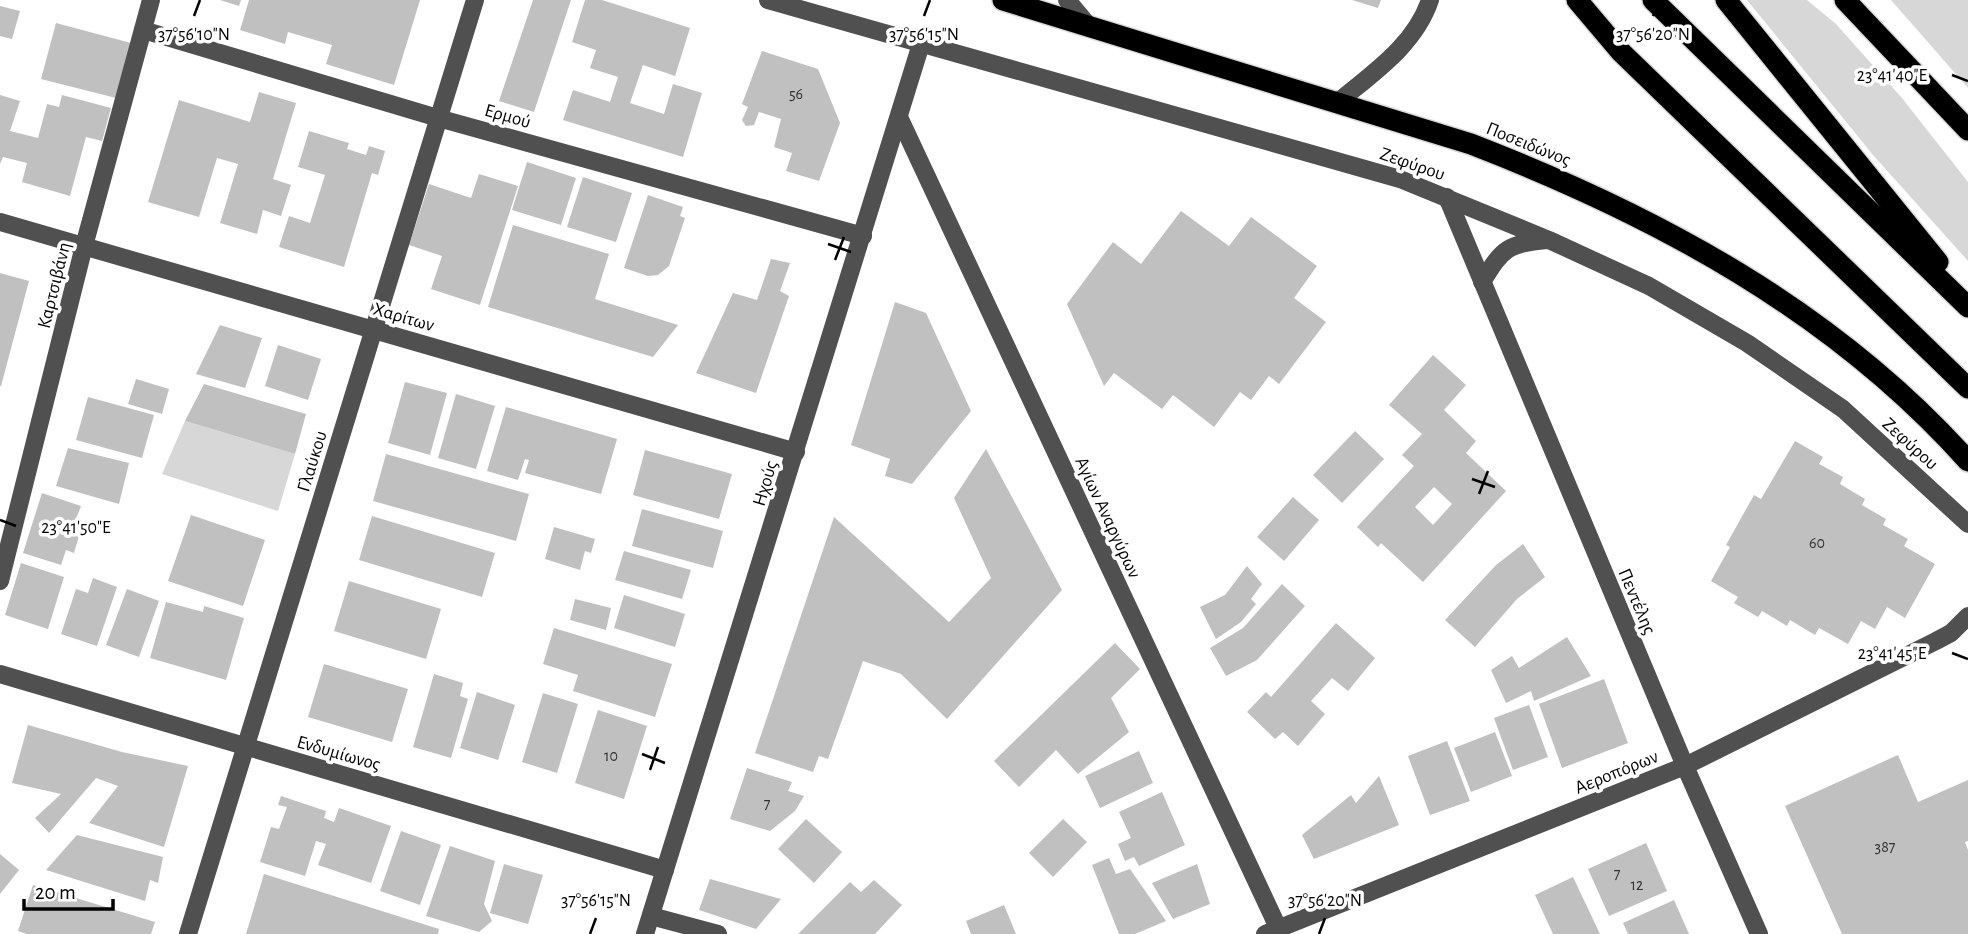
<svg xmlns="http://www.w3.org/2000/svg" width="1968" height="934" viewBox="0 0 1968 934" font-family="'Alegreya Sans',sans-serif">
<style>
.green{fill:#d7d7d7}
.building{fill:#c0c0c0;fill-rule:evenodd}
.lines{fill:none;stroke-linecap:round;stroke-linejoin:round}
.highway-casing{stroke:#dbdbdb;stroke-width:24}
.minor{stroke:#505050;stroke-width:18}
.highway{stroke:#000;stroke-width:21}
.ticks{fill:none;stroke:#000;stroke-width:2.5}
.labels{text-anchor:middle;stroke-width:7;stroke-linejoin:round;paint-order:stroke}
.number-label{font-size:16px;fill:#303030}
.street-label{font-size:19px;fill:#000;stroke:#fff}
.ticks-label{font-size:18px;text-anchor:middle;fill:#000;stroke:#fff;stroke-width:7;stroke-linejoin:round;paint-order:stroke}
</style>
<rect width="100%" height="100%" fill="#fff"/>
<g class="green">
<polygon points="1747,0 1807,0 1836,24 1902,98 1968,182 1968,261 1873,155"/>
<polygon points="1891,0 1968,0 1968,88"/>
<polygon points="185,421 295,454 278,511 162,474"/>
</g>
<g class="building">
<polygon points="220,0 241,0 239,6"/>
<polygon points="249,0 420,0 394,85 326,64 332,45 288,32 285,44 240,30"/>
<polygon points="533,0 571,0 534,112 499,101"/>
<polygon points="585,0 602,0 690,28 675,76 643,65 630,103 664,114 673,84 702,93 683,157 563,120 573,90 610,102 618,77 590,68 596,50 572,42"/>
<polygon points="1352,0 1381,0 1378,8"/>
<polygon points="0,6 20,11 12,39 0,36"/>
<polygon points="56,23 131,43 116,98 41,79"/>
<polygon points="762,51 818,69 840,123 819,181 786,171 792,153 774,147 781,119 759,112 754,125 746,126 742,120 748,107 742,104"/>
<polygon points="259,92 296,103 273,179 291,185 281,216 263,210 257,234 220,223 238,164 217,158 199,217 148,202 179,100 250,122"/>
<polygon points="0,95 20,101 10,131 38,138 47,104 59,107 62,95 111,108 102,141 86,137 70,196 22,182 27,163 3,157 0,164"/>
<polygon points="309,131 349,143 347,149 366,155 369,146 385,151 378,175 372,173 344,267 279,247 289,216 310,223 325,175 298,167"/>
<polygon points="527,162 576,178 561,225 512,210"/>
<polygon points="479,174 518,186 480,305 431,289 442,256 409,245 429,184 471,198"/>
<polygon points="583,177 632,193 616,242 567,227"/>
<polygon points="648,195 683,207 680,216 685,218 669,266 658,275 648,276 624,268"/>
<polygon points="1181,211 1229,246 1251,217 1317,266 1294,298 1326,322 1279,384 1269,376 1251,400 1240,392 1214,427 1173,395 1162,409 1114,373 1104,386 1067,304 1113,242 1141,264"/>
<polygon points="513,225 609,254 595,299 678,325 653,357 488,307"/>
<polygon points="771,259 790,263 780,291 789,296 756,393 696,373 733,293 757,300"/>
<polygon points="0,273 29,281 1,386 0,386"/>
<polygon points="895,302 926,313 971,411 912,484 885,476 890,459 851,445"/>
<polygon points="220,325 262,338 245,388 196,374"/>
<polygon points="278,345 321,359 308,400 265,386"/>
<path d="M1433,355L1466,385L1444,410L1476,441L1466,453L1506,491L1423,582L1381,543L1378,547L1357,527L1414,466L1402,455L1422,434L1389,405ZM1434,487L1452,504L1433,525L1415,507Z"/>
<polygon points="136,379 169,389 162,414 128,404"/>
<polygon points="405,382 447,393 430,455 388,443"/>
<polygon points="204,384 306,414 295,454 185,421"/>
<polygon points="456,394 495,406 476,469 438,458"/>
<polygon points="88,397 154,415 142,458 76,440"/>
<polygon points="506,407 617,439 601,494 525,473 529,460 525,459 518,480 487,471"/>
<polygon points="1355,431 1384,459 1342,503 1313,475"/>
<polygon points="1795,441 1823,457 1819,464 1843,477 1840,484 1865,499 1862,505 1886,519 1883,525 1908,539 1904,546 1935,564 1905,618 1887,607 1875,629 1861,621 1848,644 1819,628 1815,635 1790,620 1787,626 1762,611 1758,617 1734,603 1738,597 1711,581 1730,547 1726,545 1754,495 1761,499"/>
<polygon points="68,448 129,463 119,504 56,486"/>
<polygon points="986,449 1062,590 947,719 901,674 863,661 828,759 819,756 813,772 755,753 834,517 949,622 991,578 954,498"/>
<polygon points="645,450 732,474 719,519 633,495"/>
<polygon points="386,454 529,494 516,541 373,501"/>
<polygon points="42,493 81,506 76,519 83,522 74,553 66,550 61,565 23,553"/>
<polygon points="1293,497 1319,520 1284,561 1257,537"/>
<polygon points="642,509 723,531 713,568 632,546"/>
<polygon points="191,515 265,540 243,606 168,581"/>
<polygon points="372,516 495,553 482,597 359,560"/>
<polygon points="554,527 595,539 591,553 585,551 580,570 545,559"/>
<polygon points="1523,544 1545,577 1517,599 1475,647 1445,620 1496,565"/>
<polygon points="624,551 691,570 682,599 615,580"/>
<polygon points="21,563 64,577 48,629 5,615"/>
<polygon points="1247,566 1262,584 1251,599 1256,604 1241,622 1216,639 1200,607 1225,595"/>
<polygon points="93,578 117,587 97,646 61,634 76,589 88,593"/>
<polygon points="349,581 441,609 426,659 334,631"/>
<polygon points="1282,584 1305,606 1257,660 1226,676 1210,648 1243,628"/>
<polygon points="127,589 159,601 139,657 106,645"/>
<polygon points="624,595 685,614 675,647 614,628"/>
<polygon points="575,599 611,608 606,630 570,620"/>
<polygon points="166,602 203,612 204,606 244,618 226,680 150,658"/>
<polygon points="1336,623 1375,658 1348,691 1332,678 1311,701 1325,714 1298,746 1283,732 1275,739 1247,712 1266,692 1271,697"/>
<polygon points="554,628 672,664 655,717 573,691 578,675 543,664"/>
<polygon points="1567,637 1591,676 1534,701 1531,691 1506,703 1491,670 1512,656 1519,668"/>
<polygon points="1115,643 1140,669 1111,698 1129,732 1078,774 1056,750 1019,787 994,761"/>
<polygon points="324,664 408,689 392,742 308,717"/>
<polygon points="434,674 463,683 460,696 468,699 451,758 413,747"/>
<polygon points="1604,679 1628,743 1562,768 1539,704"/>
<polygon points="477,692 515,705 498,760 460,748"/>
<polygon points="543,693 578,704 557,773 522,762"/>
<polygon points="1529,705 1548,757 1513,770 1494,718"/>
<polygon points="598,710 647,726 624,799 575,783"/>
<polygon points="28,725 122,752 188,766 164,847 89,823 118,786 96,778 49,833 35,818 61,794 12,783"/>
<polygon points="1495,732 1512,776 1471,792 1454,748"/>
<polygon points="1447,741 1470,801 1430,815 1408,756"/>
<polygon points="1139,751 1153,783 1100,808 1085,776"/>
<polygon points="1898,755 1918,802 1968,780 1968,841 1965,842 1968,850 1968,934 1842,934 1785,806"/>
<polygon points="747,768 792,782 788,791 804,796 795,811 770,831 730,819"/>
<polygon points="1379,776 1399,825 1314,859 1302,835 1351,795 1356,803"/>
<polygon points="1162,792 1185,845 1139,866 1134,857 1125,861 1118,844 1131,838 1119,812"/>
<polygon points="281,796 326,811 324,818 334,822 339,808 391,826 371,883 318,865 326,844 316,841 305,876 260,862 271,827 279,829 287,807 278,805"/>
<polygon points="806,819 842,852 814,883 778,849"/>
<polygon points="1063,819 1087,842 1053,877 1029,853"/>
<polygon points="401,831 441,845 420,905 380,891"/>
<polygon points="77,835 163,857 158,883 150,880 145,901 46,870"/>
<polygon points="1646,843 1667,891 1609,916 1588,869"/>
<polygon points="450,846 495,861 484,904 492,921 479,932 426,916"/>
<polygon points="0,854 19,870 0,894"/>
<polygon points="1109,858 1116,874 1130,869 1166,921 1135,934 1119,934 1092,865"/>
<polygon points="504,864 543,875 528,924 490,913"/>
<polygon points="1197,864 1210,904 1173,919 1152,883"/>
<polygon points="264,874 439,929 438,934 246,934"/>
<polygon points="1573,877 1600,934 1553,934 1535,895"/>
<polygon points="710,879 781,899 756,929 699,910"/>
<polygon points="874,880 902,905 875,934 798,934 850,882 861,892"/>
<polygon points="33,885 155,922 151,934 27,934 18,931"/>
<polygon points="1674,900 1689,934 1628,934 1623,923"/>
<polygon points="1004,905 1016,934 971,934 966,921"/>
</g>
<g class="lines">
<g class="highway-casing">
<g id="highway">
<path d="M1003,0L1471,144C1657,216 1834,311 1968,461"/>
<polyline points="1577,0 1621,52 1968,388"/>
<polyline points="1653,0 1968,307"/>
<polyline points="1726,0 1938,262"/>
<polyline points="1845,0 1968,130"/>
</g>
</g>
<g class="minor">
<polyline points="768,0 1400,179 1549,240 1649,286 1747,343 1843,409 1968,524"/>
<polyline points="1067,0 1088,25"/>
<polyline points="143,30 438,118 863,236"/>
<path d="M1338,102C1373,73 1415,45 1430,0"/>
<polyline points="899,117 1281,934"/>
<polyline points="1447,197 1685,766 1759,934"/>
<polyline points="0,222 796,452"/>
<path d="M1482,282C1503,248 1507,244 1547,240"/>
<polyline points="0,581 84,246 151,0"/>
<polyline points="0,674 665,870"/>
<polyline points="651,916 718,934"/>
<polyline points="188,934 475,0"/>
<polyline points="645,934 921,44"/>
<polyline points="1265,934 1685,766 1936,641 1951,633 1968,616"/>
</g>
<use href="#highway" class="highway"/>
</g>
<path class="ticks" d="M194,16L200,0M924,16L930,0M1653,16L1659,0M1952,75L1968,81M828,244L851,252M835,260L844,237M1472,479L1495,487M1479,494L1488,471M0,520L16,526M1952,653L1968,659M642,754L665,763M650,770L658,747M590,934L596,918M1319,934L1325,918"/>
<g class="labels">
<g class="number-label">
<text x="796" y="99">56</text>
<text x="1817" y="548">60</text>
<text x="611" y="761">10</text>
<text x="767" y="809">7</text>
<text x="1885" y="852">387</text>
<text x="1617" y="879">7</text>
<text x="1637" y="890">12</text>
</g>
<g class="street-label">
<text transform="translate(508 115) rotate(16)" y="7">Ερμού</text>
<text transform="translate(1529 143) rotate(22)" y="7">Ποσειδώνος</text>
<text transform="translate(1413 163) rotate(19)" y="7">Ζεφύρου</text>
<text transform="translate(53 285) rotate(-76)" y="7">Καρτσιβάνη</text>
<text transform="translate(404 316) rotate(16)" y="7">Χαρίτων</text>
<text transform="translate(1911 443) rotate(42)" y="7">Ζεφύρου</text>
<text transform="translate(311 461) rotate(-73)" y="7">Γλαύκου</text>
<text transform="translate(764 483) rotate(-73)" y="7">Ηχούς</text>
<text transform="translate(1109 517) rotate(65)" y="7">Αγίων Αναργύρων</text>
<text transform="translate(1638 601) rotate(67)" y="7">Πεντέλης</text>
<text transform="translate(339 752) rotate(16)" y="7">Ενδυμίωνος</text>
<text transform="translate(1616 771) rotate(-22)" y="7">Αεροπόρων</text>
</g>
</g>
<g class="ticks-label">
<text x="194" y="40">37°56'10"N</text>
<text x="924" y="40">37°56'15"N</text>
<text x="1653" y="40">37°56'20"N</text>
<text x="1892" y="81">23°41'40"E</text>
<text x="76" y="533">23°41'50"E</text>
<text x="1892" y="659">23°41'45"E</text>
<text x="596" y="906">37°56'15"N</text>
<text x="1325" y="906">37°56'20"N</text>
</g>
<path d="M24 899v10h89v-10" fill="none" stroke="#000000" stroke-width="3.5"/>
<text x="35" y="899" font-size="21" fill="#000000" stroke="#ffffff" stroke-width="5" paint-order="stroke">20 m</text>
</svg>
